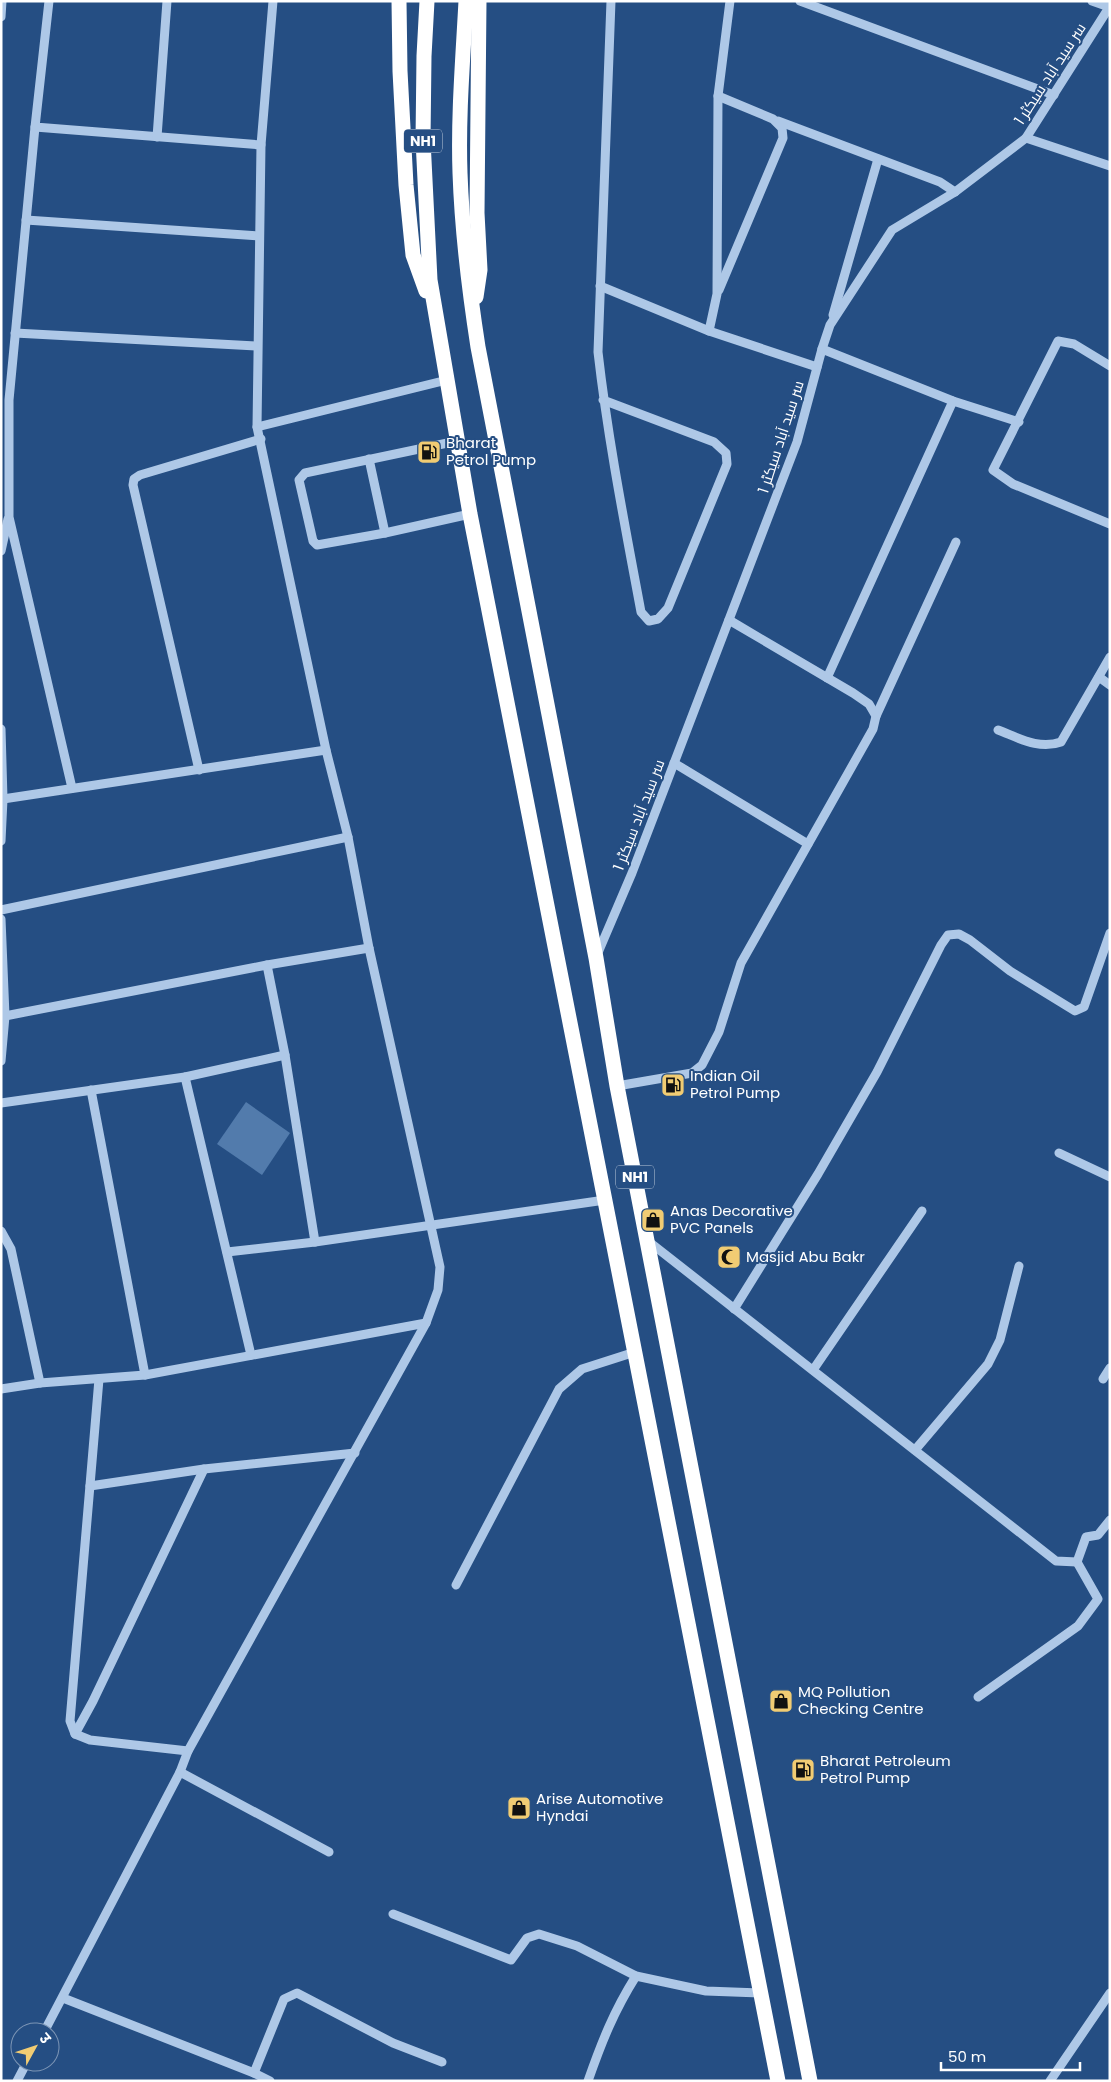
<svg xmlns="http://www.w3.org/2000/svg" width="1111" height="2082" viewBox="0 0 1111 2082" font-family="Poppins,Cairo,'Noto Sans Devanagari',sans-serif">
<style>
.building{fill:#527bac}
.lines{fill:none;stroke-linecap:round;stroke-linejoin:round}
.minor{stroke:#aec8e7;stroke-width:9}
.highway{stroke:#fff;stroke-width:15}
.labels{text-anchor:middle;stroke-width:4;stroke-linejoin:round;paint-order:stroke}
.shield{fill:#254e83;stroke:#becada;stroke-width:1}
.shield-label{font-size:14px;font-weight:bold;fill:#fff}
.street-label{font-size:15px;fill:#fff;stroke:#254e83}
.poi-label{font-size:15px;fill:#fff;stroke:#254e83;text-anchor:start}
</style>
<rect width="100%" height="100%" fill="#254e83"/>
<polygon class="building" points="246,1102 290,1133 262,1175 217,1144"/>
<g class="lines">
<g class="minor">
<polyline points="49,1 35,127 261,145"/>
<polyline points="800,1 1054,95"/>
<polyline points="1092,1 1109,7"/>
<polyline points="1,17 2,1"/>
<polyline points="718,96 773,119 782,128 783,138 719,290"/>
<polyline points="778,121 940,182 955,192"/>
<polyline points="35,127 9,400 9,517 72,788"/>
<polyline points="157,137 167,1"/>
<polyline points="1026,138 1110,166"/>
<polyline points="26,220 259,236"/>
<polyline points="600,286 709,331 817,367"/>
<polyline points="833,315 878,159"/>
<polyline points="709,331 717,294 718,96 730,1"/>
<polyline points="15,333 257,346"/>
<polyline points="822,349 953,401 1019,422"/>
<polyline points="1110,366 1074,344 1058,341 993,470 1013,484 1110,524"/>
<path d="M603,400L714,442L726,453L727,464L668,608L658,619L649,621L641,612C625,526 608,440 598,352L611,1"/>
<polyline points="257,427 447,380"/>
<polyline points="457,441 305,473 299,480 313,541 317,545 385,533 470,514"/>
<polyline points="369,459 385,533"/>
<polyline points="1,551 8,519"/>
<polyline points="1099,677 1110,685"/>
<polyline points="827,678 953,401"/>
<polyline points="876,716 956,542"/>
<polyline points="1,729 3,799 1,841"/>
<path d="M998,730C1019,738 1039,750 1061,742L1110,657"/>
<polyline points="674,763 808,844"/>
<polyline points="199,770 133,485 134,479 140,475 261,439"/>
<polyline points="3,799 326,750"/>
<polyline points="1,910 348,837"/>
<polyline points="1,919 5,1016 1,1061"/>
<polyline points="597,955 632,873 797,442 822,349 830,325 892,230 955,192 1026,138 1110,6"/>
<polyline points="267,965 285,1055 315,1242"/>
<polyline points="5,1016 267,965 369,948"/>
<polyline points="185,1077 251,1355"/>
<polyline points="617,1086 692,1073 702,1065 719,1032 741,963 873,729 876,716 869,704 853,693 729,620"/>
<polyline points="91,1090 145,1375"/>
<polyline points="1,1103 185,1077 285,1055"/>
<polyline points="1059,1153 1110,1177"/>
<polyline points="1,1231 11,1249 40,1383"/>
<polyline points="648,1241 1056,1561 1077,1562"/>
<polyline points="227,1252 315,1242 605,1200"/>
<polyline points="734,1309 818,1174 877,1072 941,945 948,935 959,934 970,940 1010,971 1075,1011 1084,1007 1110,933"/>
<polyline points="813,1370 922,1211"/>
<polyline points="99,1379 70,1721 75,1734 90,1740 188,1751"/>
<polyline points="1103,1379 1110,1368"/>
<polyline points="1,1389 40,1383 145,1375 426,1323"/>
<polyline points="915,1450 988,1364 1000,1340 1019,1266"/>
<polyline points="90,1486 204,1469 355,1453"/>
<polyline points="456,1585 559,1389 582,1369 635,1352"/>
<polyline points="978,1697 1078,1626 1098,1599 1077,1562 1086,1537 1098,1535 1110,1520"/>
<polyline points="75,1734 93,1701 204,1469"/>
<polyline points="180,1772 329,1852"/>
<polyline points="393,1914 511,1960 527,1938 539,1934 577,1946 636,1976 706,1991 760,1993"/>
<polyline points="63,1998 254,2073 270,2081"/>
<polyline points="44,2032 180,1772 188,1751 426,1323 438,1290 440,1267 369,948 348,837 326,750 257,427 261,145 273,1"/>
<polyline points="254,2073 284,1999 297,1993 393,2043 442,2062"/>
<polyline points="17,2081 27,2062"/>
<path d="M588,2081C602,2041 614,2011 636,1976"/>
<polyline points="1050,2081 1110,1993"/>
</g>
<g class="highway">
<polyline points="399,1 400,71 406,185 413,255 426,291"/>
<polyline points="427,1 424,56 423,140 430,280 470,514 778,2081"/>
<path d="M466,1C463,58 458,116 460,173C462,231 469,289 478,347L596,958L617,1086L810,2081"/>
<polyline points="476,297 480,270 477,213 479,1"/>
</g>
</g>
<defs>
<g id="fuel-square" transform="scale(1.25)"><rect x="-9" y="-9" width="18" height="18" rx="4" fill="#f1cc73" stroke="#254e83"/><path d="M-5.5-6h7V0h2V4h1.3V-2.5L3-4.5l.8-.8L6-3V5H2.5V1h-1V6h-7ZM-4.2-4.7v3.2H.2V-4.7Z" fill="#111"/></g>
<g id="shop-square" transform="scale(1.25)"><rect x="-9" y="-9" width="18" height="18" rx="4" fill="#f1cc73" stroke="#254e83"/><path d="M-5-2.5h2.3a2.7 3.5 0 0 1 5.4 0H5L5.5 6h-11ZM-1.5-2.5h3a1.5 2.3 0 0 0-3 0Z" fill="#111"/></g>
<g id="mosque-square" transform="scale(1.25)"><rect x="-9" y="-9" width="18" height="18" rx="4" fill="#f1cc73" stroke="#254e83"/><path d="M3.5-4.9A6 6 0 1 0 3.5 4.9A5 5 0 1 1 3.5-4.9Z" fill="#111"/></g>
</defs>
<g fill-rule="evenodd">
<use href="#fuel-square" x="429" y="452"/>
<use href="#fuel-square" x="673" y="1085"/>
<use href="#shop-square" x="653" y="1220"/>
<use href="#mosque-square" x="729" y="1257"/>
<use href="#shop-square" x="781" y="1701"/>
<use href="#fuel-square" x="803" y="1770"/>
<use href="#shop-square" x="519" y="1808"/>
</g>
<g class="labels">
<g class="shield">
<rect x="404" y="129.5" width="38" height="23" rx="4"/>
<rect x="616" y="1165.5" width="38" height="23" rx="4"/>
</g>
<g class="shield-label">
<text x="423" y="146">NH1</text>
<text x="635" y="1182">NH1</text>
</g>
<g class="street-label">
<text transform="translate(1050 74) rotate(-57)" y="5">سر سید آباد سیکٹر 1</text>
<text transform="translate(781 437) rotate(-72)" y="5">سر سید آباد سیکٹر 1</text>
<text transform="translate(639 815) rotate(-69)" y="5">سر سید آباد سیکٹر 1</text>
</g>
<g class="poi-label">
<text x="446" y="448">Bharat<tspan x="446" dy="17">Petrol Pump</tspan></text>
<text x="690" y="1081">Indian Oil<tspan x="690" dy="17">Petrol Pump</tspan></text>
<text x="670" y="1216">Anas Decorative<tspan x="670" dy="17">PVC Panels</tspan></text>
<text x="746" y="1262">Masjid Abu Bakr</text>
<text x="798" y="1697">MQ Pollution<tspan x="798" dy="17">Checking Centre</tspan></text>
<text x="820" y="1766">Bharat Petroleum<tspan x="820" dy="17">Petrol Pump</tspan></text>
<text x="536" y="1804">Arise Automotive<tspan x="536" dy="17">Hyndai</tspan></text>
</g>
</g>
<rect width="1111" height="2082" fill="none" stroke="#ffffff" stroke-width="5"/>
<g transform="translate(35 2047) rotate(50)"><circle r="24" fill="#254e83" stroke="#7c95b5"/>
<path d="M0-4L9 19L0 12L-9 19Z" fill="#f1cc73"/>
<text y="-8" font-size="14" font-weight="bold" text-anchor="middle" fill="#ffffff">उ</text>
</g>
<path d="M941 2062v8h139v-8" fill="none" stroke="#ffffff" stroke-width="2.5"/>
<text x="948" y="2062" font-size="15" fill="#ffffff" stroke="#254e83" stroke-width="4" paint-order="stroke">50 m</text>
</svg>
